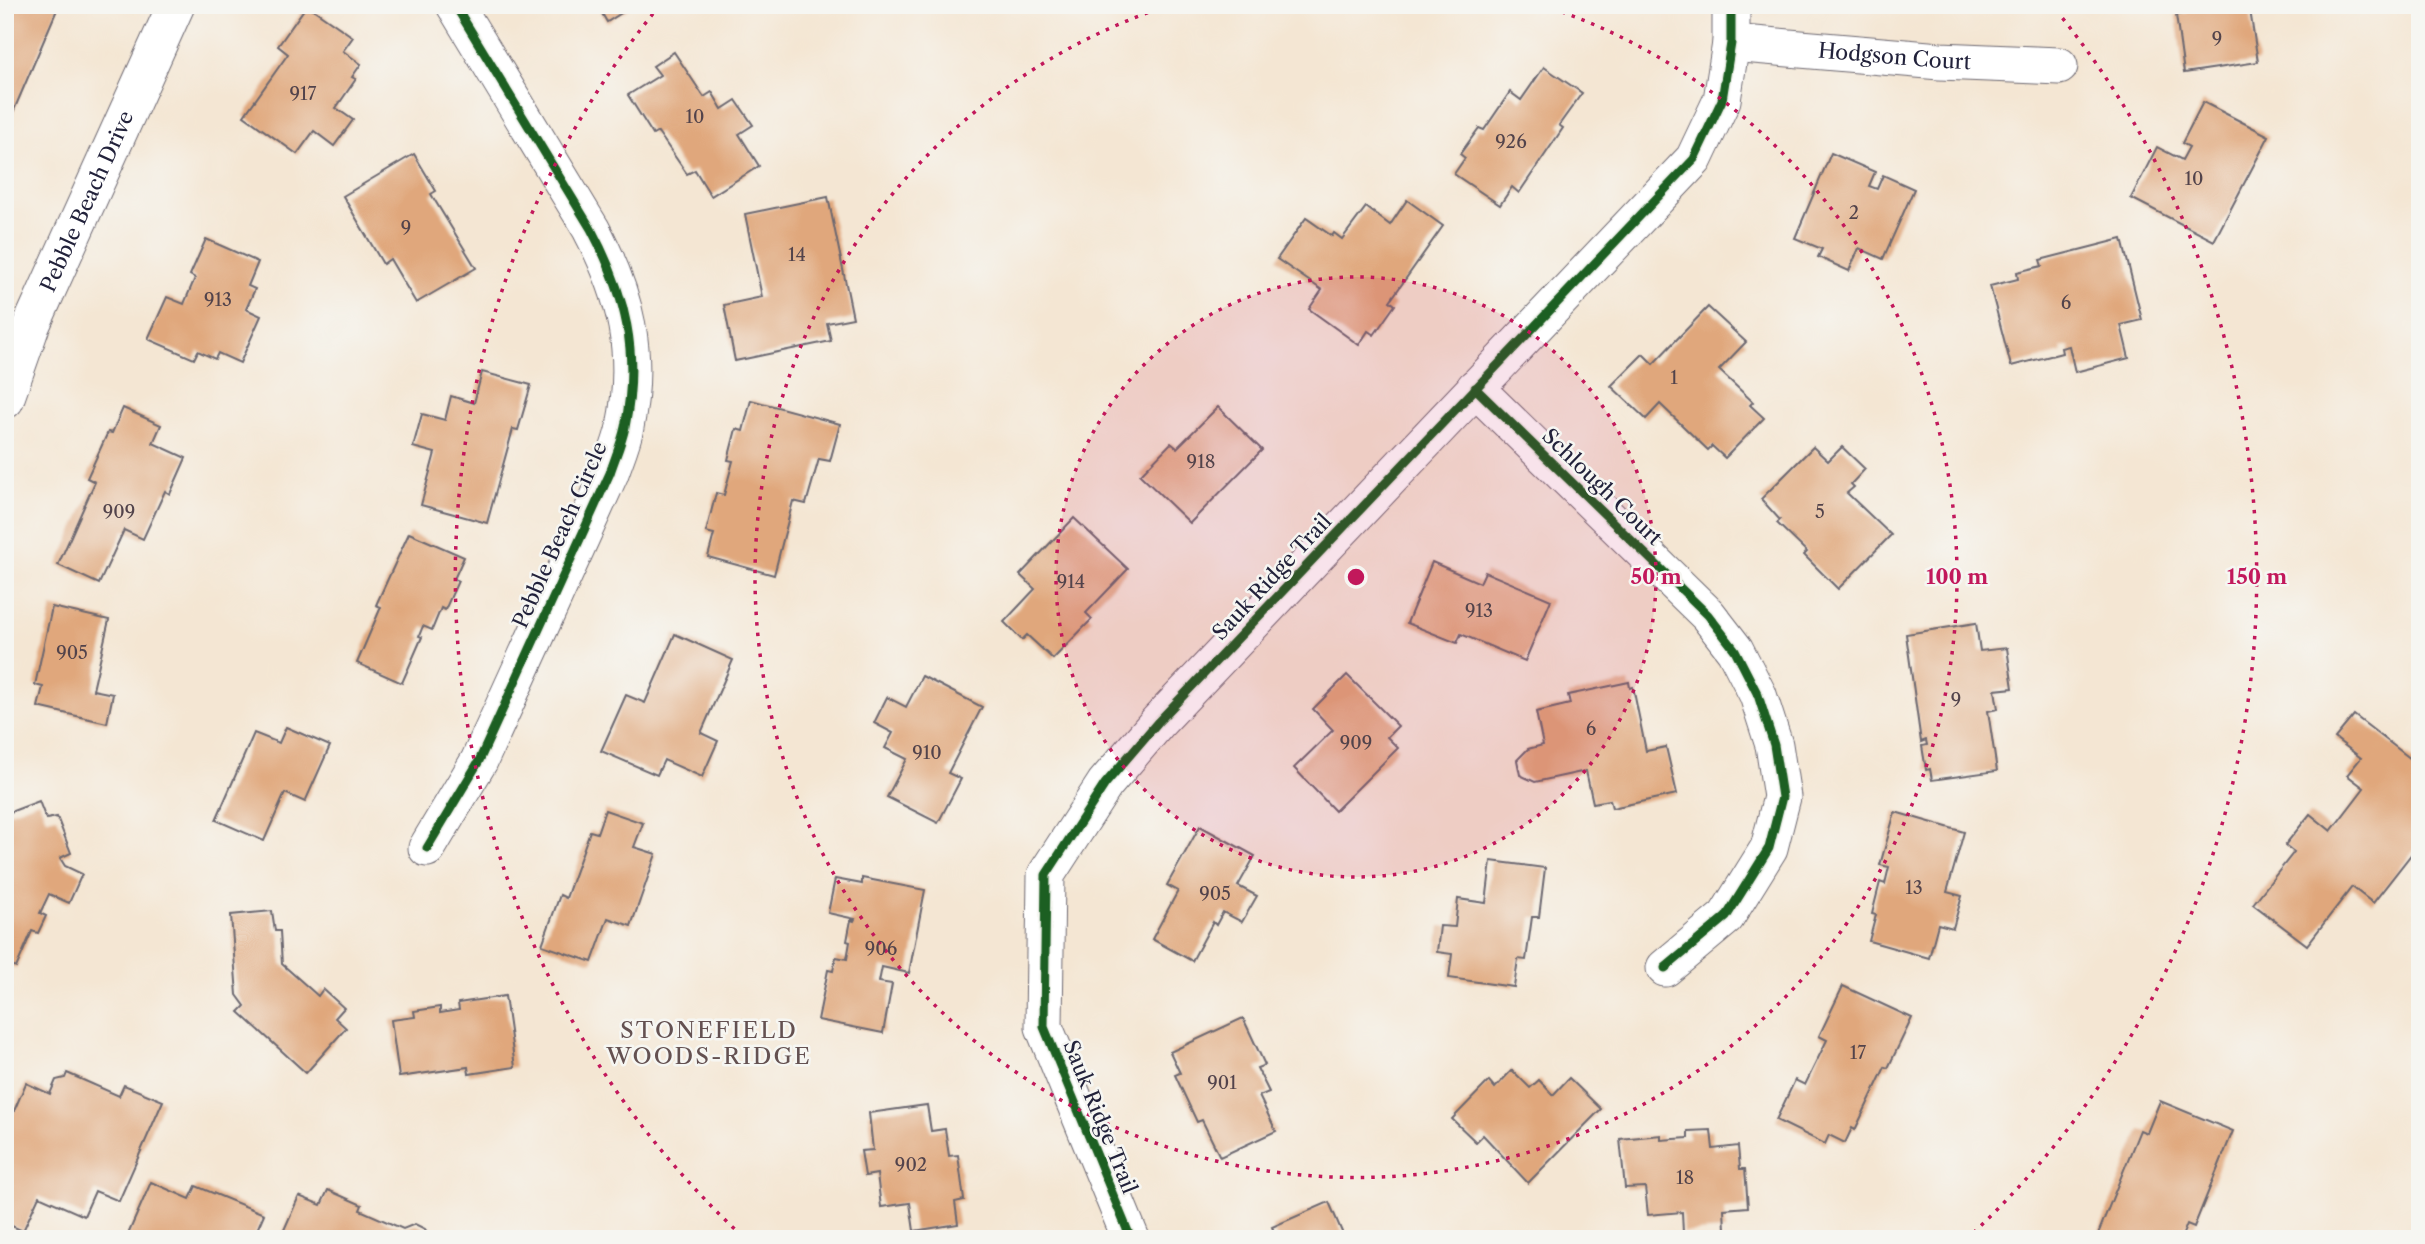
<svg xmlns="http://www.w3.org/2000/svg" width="2425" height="1244" viewBox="0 0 2425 1244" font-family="'Libre Caslon Text',serif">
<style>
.building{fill:#e0a77b}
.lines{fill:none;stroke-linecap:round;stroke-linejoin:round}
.minor-casing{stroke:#6c6770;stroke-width:39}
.minor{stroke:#fff;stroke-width:37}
.cycleway-casing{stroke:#f6f6f2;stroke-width:13}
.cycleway{stroke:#1b5e20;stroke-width:9}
.ring{fill:none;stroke:#c2185b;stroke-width:3.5;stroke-dasharray:3.5 7}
.labels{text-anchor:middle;stroke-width:5;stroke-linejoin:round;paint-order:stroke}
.number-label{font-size:18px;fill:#52434b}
.street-label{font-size:21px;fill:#22223b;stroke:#f6f6f2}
.neighbourhood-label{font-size:23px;letter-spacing:2px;fill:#645151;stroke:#f6f6f2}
.centre{fill:#c2185b;stroke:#f6f6f2;stroke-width:3.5}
.ring-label{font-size:21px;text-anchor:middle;font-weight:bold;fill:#c2185b;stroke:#f6f6f2;stroke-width:5;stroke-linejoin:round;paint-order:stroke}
</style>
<rect width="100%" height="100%" fill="#f6f6f2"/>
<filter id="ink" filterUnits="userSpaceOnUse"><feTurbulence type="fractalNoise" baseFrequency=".0143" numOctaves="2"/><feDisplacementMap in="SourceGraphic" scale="14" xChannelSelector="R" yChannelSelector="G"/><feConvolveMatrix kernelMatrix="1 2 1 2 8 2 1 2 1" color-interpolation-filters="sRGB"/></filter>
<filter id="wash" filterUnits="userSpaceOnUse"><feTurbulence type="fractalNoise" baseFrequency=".00686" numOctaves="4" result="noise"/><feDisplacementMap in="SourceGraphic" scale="28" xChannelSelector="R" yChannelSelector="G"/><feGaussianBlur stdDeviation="1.57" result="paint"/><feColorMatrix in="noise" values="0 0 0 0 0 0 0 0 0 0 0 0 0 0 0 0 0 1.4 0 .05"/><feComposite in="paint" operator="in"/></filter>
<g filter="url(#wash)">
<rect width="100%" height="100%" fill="#f4e6d3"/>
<g id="blocks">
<g class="building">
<polygon points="5,5 59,5 5,131"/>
<polygon points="307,5 353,37 343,51 361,64 352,77 356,79 336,108 353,120 334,146 314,131 297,154 244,116 288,54 278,46"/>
<polygon points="597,5 634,5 607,22"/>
<polygon points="2186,5 2253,5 2254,9 2250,10 2258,62 2184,73 2176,15 2187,13"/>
<polygon points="674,52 704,97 712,92 722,109 736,100 753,125 739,134 759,166 711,196 695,170 687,174 658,132 653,135 628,95 660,75 653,66"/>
<polygon points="1544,67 1582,93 1559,125 1563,128 1519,193 1512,187 1500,205 1454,174 1465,158 1460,154 1479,128 1484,130 1510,92 1521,100"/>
<polygon points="2203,102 2269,136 2214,241 2131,198 2157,147 2182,160 2189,147 2182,143"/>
<polygon points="1831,153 1875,172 1869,186 1877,189 1883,175 1914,189 1883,259 1859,248 1849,271 1818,257 1822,249 1795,238"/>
<polygon points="414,154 436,191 431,194 476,268 416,303 390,259 383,264 343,196"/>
<polygon points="828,197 853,318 827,323 831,341 735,361 724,305 762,297 745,214"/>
<polygon points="1407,200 1443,226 1390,301 1395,305 1374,335 1368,331 1359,345 1309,309 1322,290 1277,259 1306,218 1332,236 1334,233 1342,239 1366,207 1390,225"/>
<polygon points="206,239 258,262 248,286 255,289 246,309 261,316 240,363 218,353 215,359 198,351 194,359 148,339 167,297 184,304 195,278 190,275"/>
<polygon points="2122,239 2142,320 2121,325 2129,358 2075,372 2069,346 2061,348 2062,353 2011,366 1990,286 2018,279 2017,272 2042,266 2040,260"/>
<polygon points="1708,307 1746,342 1719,370 1753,402 1750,405 1764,418 1725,458 1712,446 1708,450 1660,404 1646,419 1611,386 1643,354 1653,364"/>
<polygon points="482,372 531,385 518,430 513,429 487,523 421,505 435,453 413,447 422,414 445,420 451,396 474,403"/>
<polygon points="751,400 840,424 830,461 819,459 806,504 793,501 774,575 708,557 714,534 706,532 716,493 724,495 733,461 728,460 736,429 743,431"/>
<polygon points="1218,407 1262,450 1190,523 1140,475 1171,443 1177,448"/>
<polygon points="123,408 161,425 153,443 186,458 170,494 165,491 143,539 124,530 99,584 58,565 95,482 87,478 108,432 112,433"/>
<polygon points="1813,447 1828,461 1842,447 1865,469 1851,484 1854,487 1847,493 1891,535 1838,589 1804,555 1807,552 1777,523 1780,520 1761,499"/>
<polygon points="1074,518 1128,569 1086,613 1092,619 1053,659 1027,635 1022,640 1004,622 1035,589 1020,575"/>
<polygon points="409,533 464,557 454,579 458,581 445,610 441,608 432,630 423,626 419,636 422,637 402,683 357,663 381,607 376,605"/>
<polygon points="1432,562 1480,583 1485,572 1551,600 1525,661 1461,634 1457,643 1407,623"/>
<polygon points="52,607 109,620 93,690 113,694 107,723 38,707 43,687 35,685"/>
<polygon points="1976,623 1980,651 2007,648 2013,688 1995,690 1998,709 1988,711 1997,771 1932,780 1930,769 1926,770 1922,746 1927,745 1926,740 1921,742 1906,634"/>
<polygon points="675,634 733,660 701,733 718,741 702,777 664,760 657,775 601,751 626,695 645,703"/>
<polygon points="1347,675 1398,726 1387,737 1398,748 1335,811 1294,768 1333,730 1313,709"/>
<polygon points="922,676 982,707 948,773 961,779 938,823 887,797 907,759 885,748 893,733 874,723 887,697 906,707"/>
<polygon points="1629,682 1630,688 1633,687 1646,751 1666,747 1677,794 1612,808 1610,800 1593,803 1586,771 1535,782 1520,775 1517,760 1528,749 1543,745 1536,712 1570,704 1568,695"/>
<polygon points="2354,715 2420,766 2420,833 2416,838 2420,843 2373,903 2352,887 2307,945 2253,904 2294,852 2285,845 2310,814 2331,831 2364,788 2347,775 2361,758 2335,738"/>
<polygon points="286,727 330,746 305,802 285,793 264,841 216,820 254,733 279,743"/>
<polygon points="39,801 46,819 57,817 71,853 60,858 65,866 82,874 69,903 49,894 40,913 46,916 38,933 32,931 16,968 5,963 5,866 12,869 5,854 5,814"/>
<polygon points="605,810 643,823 634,847 656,854 631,926 608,918 592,962 542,945 560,895 566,898 590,831 597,833"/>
<polygon points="1895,812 1964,832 1947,892 1962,896 1953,928 1938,924 1929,958 1869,941 1876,915 1872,914 1880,882 1885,884 1889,867 1880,865"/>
<polygon points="1200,826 1255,856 1238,886 1257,896 1242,922 1223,912 1216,925 1213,922 1192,961 1152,939 1178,891 1167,885"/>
<polygon points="1491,861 1545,868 1539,917 1532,917 1526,960 1518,959 1514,987 1449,978 1452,954 1437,952 1440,926 1455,927 1458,899 1486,903"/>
<polygon points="862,878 925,890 909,973 882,967 879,982 892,984 883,1033 818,1020 828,970 833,971 836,957 847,959 850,942 847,941 851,920 854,921 855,919 828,913 835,879 862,884"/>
<polygon points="272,911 275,931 280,931 282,964 318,996 323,989 344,1008 335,1018 346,1028 306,1073 239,1012 245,1006 237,995 231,915"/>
<polygon points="1843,986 1912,1018 1888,1068 1885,1067 1855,1130 1852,1128 1845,1143 1829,1135 1825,1144 1776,1120 1795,1080 1805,1085 1827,1040 1819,1036"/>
<polygon points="505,996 515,1067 469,1074 468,1067 399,1077 391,1020 415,1017 414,1011 440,1007 440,1013 459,1010 458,1003"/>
<polygon points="1243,1018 1265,1065 1257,1068 1269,1092 1259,1096 1276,1131 1220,1157 1202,1120 1197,1122 1175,1075 1180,1073 1170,1052"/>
<polygon points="1512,1070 1530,1088 1539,1080 1553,1095 1569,1078 1601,1109 1528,1183 1483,1135 1476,1142 1452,1119 1489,1081 1495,1088"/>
<polygon points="67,1073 119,1096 124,1085 163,1101 119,1201 95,1191 84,1216 39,1196 23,1231 5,1223 5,1132 26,1083 50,1094 56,1080 65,1078"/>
<polygon points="2160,1101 2233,1131 2194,1227 2187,1224 2181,1239 2096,1239 2140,1130 2147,1133"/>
<polygon points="927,1105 931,1131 945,1129 949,1156 958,1155 964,1200 955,1202 958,1224 914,1231 910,1203 881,1207 877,1174 865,1176 861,1151 873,1150 869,1113"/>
<polygon points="1711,1130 1713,1149 1738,1146 1740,1169 1745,1169 1748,1207 1724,1209 1725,1230 1683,1233 1682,1212 1648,1215 1645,1187 1625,1188 1620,1139 1661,1135 1661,1140 1688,1138 1688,1131"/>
<polygon points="151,1182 190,1199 196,1186 264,1214 253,1239 126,1239"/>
<polygon points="328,1190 362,1205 360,1210 403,1229 415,1224 425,1229 431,1239 280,1239 299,1196 321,1205"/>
<polygon points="1329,1202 1345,1239 1277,1239 1272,1227"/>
</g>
</g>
</g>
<g filter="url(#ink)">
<use href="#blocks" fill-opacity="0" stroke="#6c6770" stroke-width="2"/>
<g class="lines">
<g class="minor-casing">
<g id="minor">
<path id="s1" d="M1731,43L1940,61L2059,66"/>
<polyline points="1475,388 1708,615 1735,650 1758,695 1774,745 1782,797 1769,848 1726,917 1665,968"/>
<path id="s2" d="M5,400L31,326L176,5"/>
<path d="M427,848L479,761L610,473C615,458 622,442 625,427C640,353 626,295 591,229L455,5"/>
<polyline points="1131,1239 1044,1027 1046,875 1105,784 1158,722 1694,159 1722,100 1731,43 1731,5"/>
</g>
</g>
<use href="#minor" class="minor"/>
<g class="cycleway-casing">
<g id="cycleway">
<polyline points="1475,388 1708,615 1735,650 1758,695 1774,745 1782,797 1769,848 1726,917 1665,968"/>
<path d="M427,848L479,761L610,473C615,458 622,442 625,427C640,353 626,295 591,229L455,5"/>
<polyline points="1131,1239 1044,1027 1046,875 1105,784 1158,722 1694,159 1722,100 1731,43 1731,5"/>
</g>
</g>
<use href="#cycleway" class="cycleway"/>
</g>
</g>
<circle cx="1356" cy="577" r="300" fill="#c2185b" fill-opacity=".12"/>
<g class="ring">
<circle cx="1356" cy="577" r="300"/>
<path d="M1542 5A601 601 0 1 1 1170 5"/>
<path d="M742 1236A901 901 0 0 1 656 10M2056 10A901 901 0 0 1 1970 1236"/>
</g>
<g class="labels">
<g class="number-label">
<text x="2217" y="45">9</text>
<text x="303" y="100">917</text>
<text x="695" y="123">10</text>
<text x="1511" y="148">926</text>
<text x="2194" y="185">10</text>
<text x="1854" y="219">2</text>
<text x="406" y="234">9</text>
<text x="797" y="261">14</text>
<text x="218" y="306">913</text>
<text x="2066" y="309">6</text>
<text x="1674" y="384">1</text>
<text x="1201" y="468">918</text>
<text x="119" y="518">909</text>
<text x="1820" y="518">5</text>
<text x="1071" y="588">914</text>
<text x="1479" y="617">913</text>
<text x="72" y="659">905</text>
<text x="1956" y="706">9</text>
<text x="1591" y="735">6</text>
<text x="1356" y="749">909</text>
<text x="927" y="759">910</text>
<text x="1914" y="894">13</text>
<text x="1215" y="900">905</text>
<text x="881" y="955">906</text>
<text x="1858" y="1059">17</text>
<text x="1222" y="1089">901</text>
<text x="911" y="1171">902</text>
<text x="1685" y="1184">18</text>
</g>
<g class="street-label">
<text dy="7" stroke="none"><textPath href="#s1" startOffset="164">Hodgson Court</textPath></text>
<text dy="7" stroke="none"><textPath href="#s2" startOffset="215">Pebble Beach Drive</textPath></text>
<text transform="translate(1602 487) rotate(44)" y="7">Schlough Court</text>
<text transform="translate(560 535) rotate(-66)" y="7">Pebble Beach Circle</text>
<text transform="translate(1272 577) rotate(-47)" y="7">Sauk Ridge Trail</text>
<text transform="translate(1100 1117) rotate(68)" y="7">Sauk Ridge Trail</text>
</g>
<g class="neighbourhood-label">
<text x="709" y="1038">STONEFIELD<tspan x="709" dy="26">WOODS-RIDGE</tspan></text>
</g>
</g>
<circle cx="1356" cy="577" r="10" class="centre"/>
<g class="ring-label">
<text x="1656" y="584">50 m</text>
<text x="1957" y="584">100 m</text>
<text x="2257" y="584">150 m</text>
</g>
<rect width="2425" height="1244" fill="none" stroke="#f6f6f2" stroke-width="28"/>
</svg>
